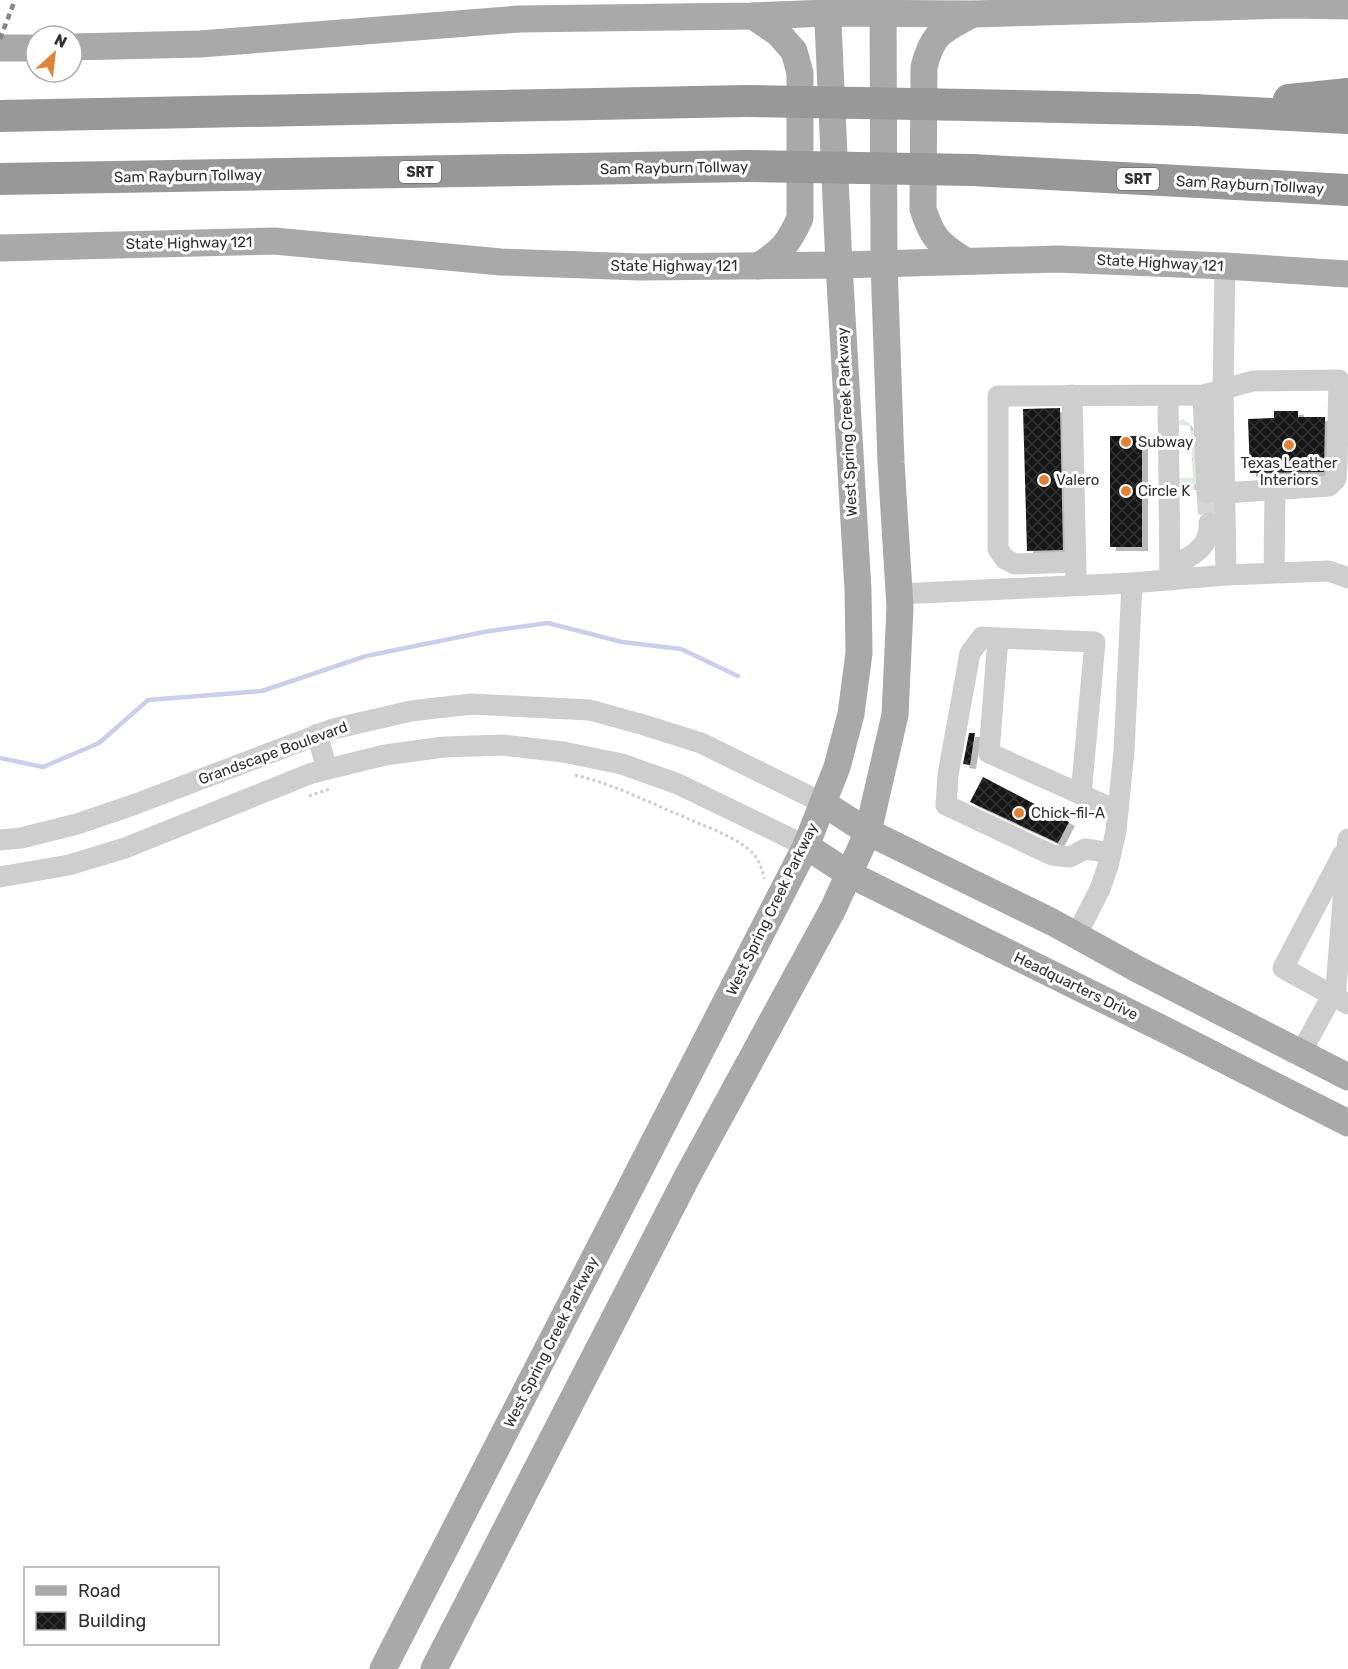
<svg xmlns="http://www.w3.org/2000/svg" width="1348" height="1669" viewBox="0 0 1348 1669" font-family="Rubik,sans-serif">
<style>
.grass{fill:url(#grass-tufts)}
.lines{fill:none;stroke-linecap:round;stroke-linejoin:round}
.stream{stroke:#cccfec;stroke-width:4.5}
.building{fill:url(#building-cross-hatch);filter:url(#shadow)}
.minor-tunnel{stroke:#d6d6d6;stroke-width:21;stroke-dasharray:21 10;stroke-linecap:butt}
.path{stroke:#cecece;stroke-width:3;stroke-dasharray:3 3;stroke-linecap:butt}
.minor{stroke:#cecece;stroke-width:21}
.major{stroke:#a9a9a9;stroke-width:27}
.highway{stroke:#989898;stroke-width:32}
.rail{stroke:#868686;stroke-width:4.5;stroke-dasharray:6 4.5;stroke-linecap:butt}
.highway-bridge{stroke:#989898;stroke-width:32}
.poi-dot{fill:#e38237;stroke:#fff;stroke-width:2}
.labels{text-anchor:middle;stroke-width:6;stroke-linejoin:round;paint-order:stroke}
.shield{fill:#fff;stroke:#6f6f6f;stroke-width:1.5}
.shield-label{font-size:14px;font-weight:bold;fill:#313131}
.street-label{font-size:15px;fill:#313131;stroke:#fff}
.poi-label{font-size:15px;fill:#313131;stroke:#fff;text-anchor:start}
</style>
<defs>
<pattern id="grass-tufts" width="24" height="20" patternUnits="userSpaceOnUse" patternTransform="scale(1.5)"><rect width="24" height="20" fill="#dfeddf"/><path d="M3 7l-1-3M5 7V3M7 7l1-3M15 17l-1-3M17 17v-4M19 17l1-3" fill="none" stroke="#c0ccc0"/></pattern>
<pattern id="building-cross-hatch" width="8" height="8" patternUnits="userSpaceOnUse" patternTransform="scale(1.5)"><rect width="8" height="8" fill="#181818"/><path d="M0 0l8 8M0 8l8-8" fill="none" stroke="#313131"/></pattern>
<filter id="shadow"><feDropShadow dx="6" dy="4" stdDeviation="0" flood-color="#0004"/></filter>
</defs>
<rect width="100%" height="100%" fill="#fff"/>
<path class="grass" d="M1183,419C1207,431 1201,467 1202,490H1193L1192,485L1178,484V478H1193L1190,426L1177,425L1178,421Z"/>
<g class="lines">
<polyline class="stream" points="0,758 43,767 99,743 148,700 262,691 366,656 489,631 548,623 622,642 681,649 738,676"/>
</g>
<g class="building">
<polygon points="1060,408 1063,550 1027,551 1023,409"/>
<polygon points="1274,411 1298,411 1298,417 1325,417 1324,472 1250,473 1248,419 1274,418"/>
<rect x="1110" y="436" width="32" height="111"/>
<polygon points="969,733 975,733 970,765 963,764"/>
<polygon points="983,777 1069,822 1058,843 970,802"/>
</g>
<g class="lines">
<polyline class="minor-tunnel" points="1207,493 1209,523"/>
<g class="path">
<path d="M575,775C613,784 648,802 684,817C704,826 729,834 747,848C758,856 762,867 764,879"/>
<polyline points="309,796 329,789"/>
</g>
<g class="minor">
<polyline points="1072,395 1076,576"/>
<polyline points="1203,395 1207,493"/>
<polyline points="1168,396 1170,580"/>
<polyline points="1076,562 1015,564 1005,559 998,549 998,396 1203,395 1253,381 1339,380 1337,465 1336,479 1329,486 1225,493"/>
<path d="M1170,565C1190,559 1211,547 1209,523"/>
<polyline points="1274,572 1275,490"/>
<polyline points="1226,575 1329,571 1348,578"/>
<polyline points="899,594 1132,583 1226,575 1223,390 1225,266"/>
<polyline points="998,638 982,637 970,653 948,775 946,805 1052,855 1070,857 1085,849 1111,853"/>
<polyline points="317,734 327,769"/>
<polyline points="1081,795 1095,642 998,638 989,753 1118,811"/>
<polyline points="0,840 21,838 77,824 133,805 333,729 411,711 471,704 590,710 644,725 701,743 823,803"/>
<polyline points="1343,854 1283,968 1348,1004"/>
<polyline points="0,877 69,865 125,848 312,773 385,755 444,747 503,745 563,752 622,764 678,784 806,846"/>
<polyline points="1076,936 1100,889 1108,866 1116,831 1124,751 1132,583"/>
<polyline points="1301,1053 1336,988 1348,839"/>
</g>
<g class="major">
<path d="M753,16L778,33L794,51L800,73V218C789,243 781,252 758,266"/>
<polyline points="72,47 200,44 519,19 753,16 827,13 972,14 1291,5 1348,6"/>
<polyline points="0,48 36,48"/>
<polyline points="0,248 274,241 501,262 640,267 839,265 1058,259 1225,266 1348,274"/>
<path d="M964,260C939,244 932,238 923,209L924,67C933,32 942,31 971,15"/>
<polyline points="823,803 868,832 1052,922 1139,970 1348,1077"/>
<polyline points="806,846 849,874 1167,1031 1348,1123"/>
<polyline points="383,1669 806,846 837,767 851,714 859,653 858,590 839,265 827,0"/>
<polyline points="434,1669 687,1177 833,909 868,832 895,715 900,607 891,462 884,263 883,0"/>
</g>
<g class="highway">
<polyline points="1289,100 1348,94"/>
<polyline points="969,105 1194,110 1348,118"/>
<polyline points="0,116 745,101"/>
<polyline points="972,170 1348,190"/>
<polyline points="0,179 747,166"/>
</g>
<polyline class="rail" points="0,39 15,0"/>
<g class="highway-bridge">
<polyline points="745,101 969,105"/>
<polyline points="747,166 972,170"/>
</g>
</g>
<g class="poi-dot">
<circle cx="1126" cy="442" r="6"/>
<circle cx="1289" cy="445" r="6"/>
<circle cx="1044" cy="480" r="6"/>
<circle cx="1126" cy="491" r="6"/>
<circle cx="1019" cy="813" r="6"/>
</g>
<g class="labels">
<g class="shield">
<rect x="399" y="161" width="42" height="22" rx="4.5"/>
<rect x="1117" y="168" width="42" height="22" rx="4.5"/>
</g>
<g class="shield-label">
<text x="420" y="177">SRT</text>
<text x="1138" y="184">SRT</text>
</g>
<g class="street-label">
<text transform="translate(674 168) rotate(-1)" y="5">Sam Rayburn Tollway</text>
<text transform="translate(188 176) rotate(-1)" y="5">Sam Rayburn Tollway</text>
<text transform="translate(1250 185) rotate(3)" y="5">Sam Rayburn Tollway</text>
<text transform="translate(189 243) rotate(-1)" y="5">State Highway 121</text>
<text transform="translate(1160 263) rotate(3)" y="5">State Highway 121</text>
<text x="674" y="271">State Highway 121</text>
<text transform="translate(847 422) rotate(-93)" y="5">West Spring Creek Parkway</text>
<text transform="translate(273 753) rotate(-20)" y="5">Grandscape Boulevard</text>
<text transform="translate(772 909) rotate(-64)" y="5">West Spring Creek Parkway</text>
<text transform="translate(1076 986) rotate(26)" y="5">Headquarters Drive</text>
<text transform="translate(551 1342) rotate(-63)" y="5">West Spring Creek Parkway</text>
</g>
<g class="poi-label">
<text x="1138" y="447">Subway</text>
<text x="1289" y="468" text-anchor="middle">Texas Leather<tspan x="1289" dy="17">Interiors</tspan></text>
<text x="1056" y="485">Valero</text>
<text x="1138" y="496">Circle K</text>
<text x="1031" y="818">Chick-fil-A</text>
</g>
</g>
<rect x="24" y="1567" width="195" height="78" fill="#ffffff" stroke="#adadad" stroke-width="1.5"/>
<rect x="36" y="1586" width="30" height="9" fill="#a9a9a9" stroke="#adadad" stroke-width="1.5"/>
<text x="78" y="1597" font-size="18" fill="#313131">Road</text>
<rect x="36" y="1612" width="30" height="18" fill="url(#building-cross-hatch)" stroke="#adadad" stroke-width="1.5"/>
<text x="78" y="1627" font-size="18" fill="#313131">Building</text>
<g transform="translate(54 54) rotate(27)"><circle r="28" fill="#ffffff" stroke="#adadad" stroke-width="1.5"/>
<path d="M0-4.5L10 22L0 15L-10 22Z" fill="#e38237"/>
<text y="-9" font-size="16" font-weight="bold" text-anchor="middle" fill="#313131">N</text>
</g>
</svg>
